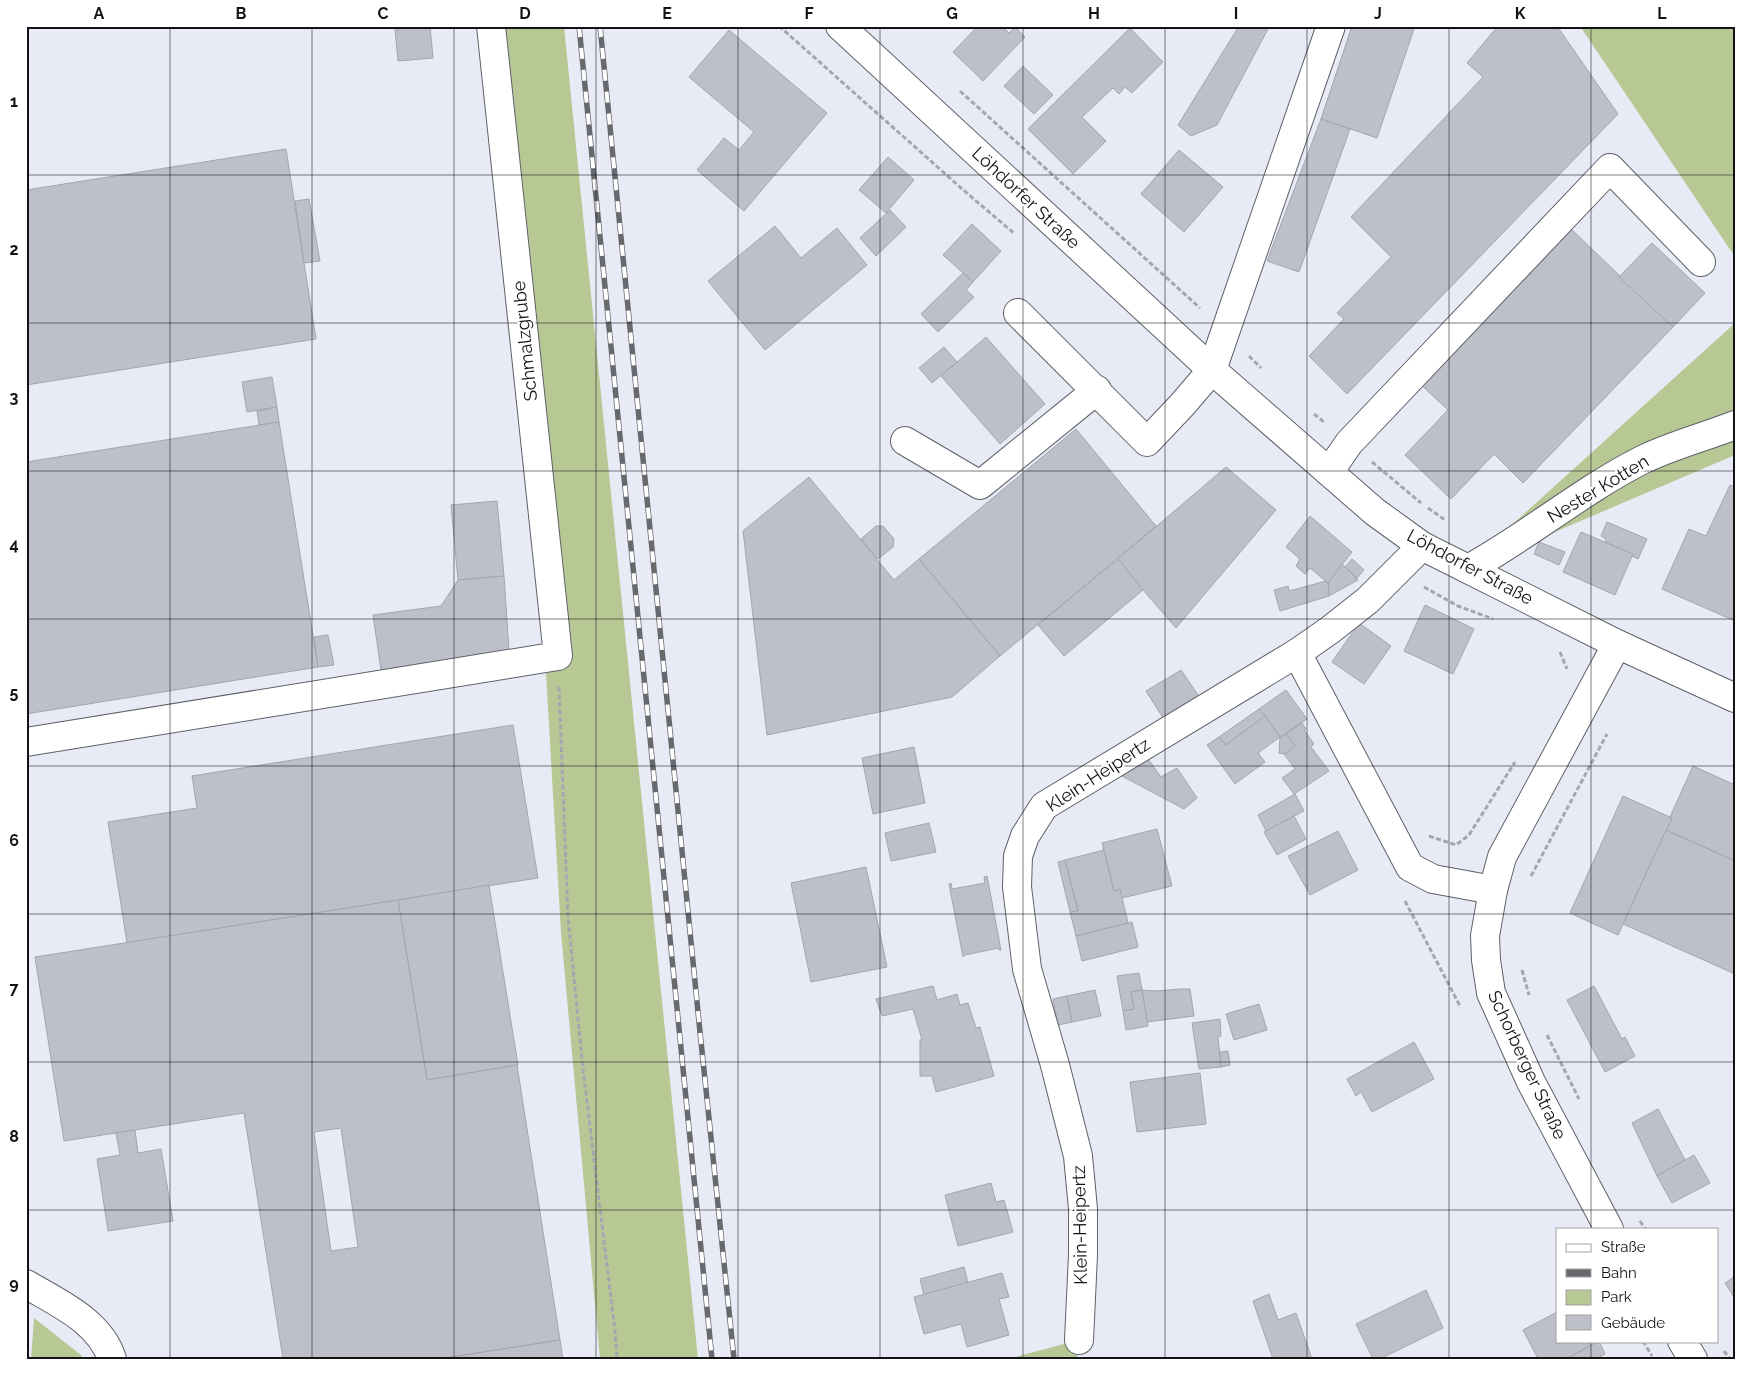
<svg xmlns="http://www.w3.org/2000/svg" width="1761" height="1385" viewBox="0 0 1761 1385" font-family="Raleway,sans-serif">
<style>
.green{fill:#b8c895}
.building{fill:#bdbfc9;stroke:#a3a5af;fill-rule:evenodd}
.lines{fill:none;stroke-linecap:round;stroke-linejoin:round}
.minor-casing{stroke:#5e6169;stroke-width:30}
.major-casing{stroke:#5e6169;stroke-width:30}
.path{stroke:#a5a7af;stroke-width:3;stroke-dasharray:5 2.5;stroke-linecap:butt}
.minor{stroke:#fff;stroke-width:28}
.major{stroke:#fff;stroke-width:28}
.rail-casing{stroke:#68696f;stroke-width:5.5}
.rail{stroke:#fff;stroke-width:4;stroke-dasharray:11;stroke-linecap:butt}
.grid{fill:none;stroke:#131317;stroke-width:1;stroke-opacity:0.55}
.labels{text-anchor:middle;stroke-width:4.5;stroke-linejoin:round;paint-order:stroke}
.street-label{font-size:18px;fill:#131317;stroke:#fff}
.neatline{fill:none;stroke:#131317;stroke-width:2}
.grid-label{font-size:16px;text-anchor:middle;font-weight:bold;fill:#131317}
</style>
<rect width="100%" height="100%" fill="#e8ebf5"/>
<g class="green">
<polygon points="505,26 564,26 698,1359 600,1359 561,933 546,673 568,663"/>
<polygon points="1580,26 1735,26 1735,257"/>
<polygon points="1735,323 1735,455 1508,552 1495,540"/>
<polygon points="34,1318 81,1355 82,1359 31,1359"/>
<polygon points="1079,1340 1077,1359 1008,1359"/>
</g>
<g class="building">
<polygon points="407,26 430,26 433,58 398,61 395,29 407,28"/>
<polygon points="978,26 1002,26 1009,33 1015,27 1025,37 983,81 953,52"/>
<polygon points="1239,26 1269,27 1217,125 1191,136 1178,125"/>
<polygon points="1352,26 1415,26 1377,138 1321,119"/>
<polygon points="1498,26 1557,26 1618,114 1347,394 1309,356 1344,319 1337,313 1391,257 1351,217 1483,77 1467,63"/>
<polygon points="1130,28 1163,62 1132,93 1125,87 1119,94 1113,88 1082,117 1106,141 1073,174 1028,129"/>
<polygon points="729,30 827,113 744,211 697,170 724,138 739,150 754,132 689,77"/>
<polygon points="1023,66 1053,95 1034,114 1004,86"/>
<polygon points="1321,119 1350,129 1299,272 1267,261"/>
<polygon points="286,149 316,339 26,385 26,190"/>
<polygon points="1179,150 1223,187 1184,232 1141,194"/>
<polygon points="888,157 914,180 886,213 859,190"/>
<polygon points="309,199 320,261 304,263 295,201"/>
<polygon points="890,210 906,227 876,256 860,238"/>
<polygon points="972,224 1001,251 973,282 943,255"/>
<polygon points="1567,225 1673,327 1523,483 1494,454 1451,499 1405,455 1448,410 1418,382"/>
<polygon points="775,226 801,258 837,228 867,265 765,350 708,281"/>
<polygon points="1652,243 1705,293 1673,327 1619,277"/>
<polygon points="963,273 973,282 966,290 974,297 938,332 921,314"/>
<polygon points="986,337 1045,404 1000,444 941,376"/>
<polygon points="944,347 957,362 932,383 919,368"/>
<polygon points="272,377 277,407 247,412 242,382"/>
<polygon points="277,407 279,422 259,425 257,411"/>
<polygon points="279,422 318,667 26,714 26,462"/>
<polygon points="1076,429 1156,526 1000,656 919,559"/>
<polygon points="1226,467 1276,510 1176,628 1143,590 1118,559"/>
<polygon points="809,477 894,580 919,559 1000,656 952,697 767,735 743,531"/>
<polygon points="1730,485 1735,487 1735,621 1662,589 1689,529 1706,536"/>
<polygon points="497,501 504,576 458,580 451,505"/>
<polygon points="1310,516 1352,552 1328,583 1310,568 1305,574 1296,566 1300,559 1286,547"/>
<polygon points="1607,522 1647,539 1638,559 1632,556 1633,554 1605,542 1606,539 1601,536"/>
<polygon points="876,526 883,526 894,539 893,547 878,559 861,539"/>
<polygon points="1581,532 1633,554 1615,595 1563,572"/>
<polygon points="1539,542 1565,552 1559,565 1534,554"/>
<polygon points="1118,559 1143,590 1064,656 1038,625"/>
<polygon points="1352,559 1364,570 1357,578 1345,567"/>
<polygon points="1342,564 1358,580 1329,596 1328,583"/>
<polygon points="504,576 509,651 381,670 373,615 441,606 458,580"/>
<polygon points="1326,581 1328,583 1329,596 1280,611 1274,590 1288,586 1289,591"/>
<polygon points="1425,605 1474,629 1453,674 1404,651"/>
<polygon points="1359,623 1391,646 1364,684 1332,662"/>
<polygon points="328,635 334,665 318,667 314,637"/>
<polygon points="1181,670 1200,698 1165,721 1146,691"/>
<polygon points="1286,690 1307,719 1280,737 1259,709"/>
<polygon points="1259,709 1265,716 1226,745 1219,737"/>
<polygon points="1265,716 1280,737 1258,753 1265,762 1235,784 1207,745 1219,737 1226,745"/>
<polygon points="1302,723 1306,729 1304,730 1314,744 1311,747 1329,771 1294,794 1282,778 1295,769 1284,754 1295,746 1286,734"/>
<polygon points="513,725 538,878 127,943 108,822 197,808 192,776"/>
<polygon points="1286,734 1295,746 1285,754 1279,753 1280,737"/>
<polygon points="914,747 925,803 873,814 862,758"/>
<polygon points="1146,756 1161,777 1177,768 1197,798 1184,809 1120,775"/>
<polygon points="1693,766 1735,785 1735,861 1666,830 1672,818 1670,817"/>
<polygon points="1295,794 1304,811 1266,831 1258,815"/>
<polygon points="1623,796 1672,818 1618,935 1570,913"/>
<polygon points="1294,816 1306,839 1277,855 1264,832"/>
<polygon points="929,823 936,852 891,861 885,833"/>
<polygon points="1157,829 1172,886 1122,898 1120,889 1114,891 1102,843"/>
<polygon points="1666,830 1735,861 1735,974 1623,924"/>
<polygon points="1338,831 1358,870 1310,895 1288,856"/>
<polygon points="1104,850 1114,891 1120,889 1128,923 1076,936 1070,912 1078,911 1065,860"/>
<polygon points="1065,860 1078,911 1070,912 1058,862"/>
<polygon points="866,867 887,967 811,982 791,883"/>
<polygon points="987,876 1001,950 999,950 998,948 965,955 963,957 949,884 951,883 952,889 985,883 984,877"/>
<polygon points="489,885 518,1065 427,1080 398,900"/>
<path d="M398,900L427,1080L517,1065L560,1340L439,1359H283L244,1113L64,1141L35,957ZM341,1128L358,1247L331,1251L314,1132Z"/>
<polygon points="1132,922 1138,947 1082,961 1076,936"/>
<polygon points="1139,973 1142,990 1131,992 1134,1009 1123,1011 1117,976"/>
<polygon points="933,986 937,1000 957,994 960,1005 968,1003 976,1028 980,1027 994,1076 936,1092 932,1076 920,1076 920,1040 922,1040 913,1009 882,1016 876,999"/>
<polygon points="1594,986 1622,1039 1625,1037 1635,1056 1605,1072 1567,1000"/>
<polygon points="1181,989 1190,989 1194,1016 1147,1022 1142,990 1155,991"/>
<polygon points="1095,990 1101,1016 1072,1022 1067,996"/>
<polygon points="1142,990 1148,1026 1126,1030 1123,1011 1134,1009 1131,992"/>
<polygon points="1067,996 1072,1022 1058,1025 1053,999"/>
<polygon points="1259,1004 1267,1030 1234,1040 1226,1014"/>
<polygon points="1220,1019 1221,1036 1218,1037 1221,1067 1199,1069 1192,1023"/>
<polygon points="1414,1042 1434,1079 1372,1112 1361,1092 1356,1096 1347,1079"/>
<polygon points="1228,1051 1230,1065 1221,1067 1220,1052"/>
<polygon points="1200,1073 1206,1124 1137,1132 1130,1082"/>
<polygon points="1658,1109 1685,1160 1657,1176 1632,1123"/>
<polygon points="135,1130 138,1153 161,1149 173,1221 108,1231 97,1159 120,1155 116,1133"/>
<polygon points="1694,1155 1710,1183 1672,1203 1657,1176"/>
<polygon points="991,1183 996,1202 1004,1200 1013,1232 958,1246 945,1195"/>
<polygon points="964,1267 968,1283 924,1295 920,1279"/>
<polygon points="1002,1273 1009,1297 999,1299 1009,1335 967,1347 961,1324 924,1334 914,1297"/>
<polygon points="1735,1276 1735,1299 1725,1283"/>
<polygon points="1426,1290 1443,1328 1380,1359 1373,1359 1356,1324"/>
<polygon points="1269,1294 1278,1320 1296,1313 1312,1359 1273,1359 1253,1301"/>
<polygon points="1557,1312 1557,1341 1599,1341 1566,1359 1538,1359 1523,1330"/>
<polygon points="560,1340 563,1359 439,1359"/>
<polygon points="1599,1341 1605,1354 1596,1359 1566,1359"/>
</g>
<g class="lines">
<g class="minor-casing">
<g id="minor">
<polyline points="1018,313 1147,442 1182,405 1212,370 1331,26"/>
<polyline points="905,441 980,485 1097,390"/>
<polyline points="1329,472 1349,443 1610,168 1701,262"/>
<path d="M1468,569C1528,536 1581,491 1642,460C1672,445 1705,437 1735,425"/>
<polyline points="1297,653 1410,867 1433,879 1493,890"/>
<polyline points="26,742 558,656 491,26"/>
<polyline points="1609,1229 1531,1082 1491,993 1486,960 1485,936 1493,890 1502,857 1617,644"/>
<path d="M26,1284C58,1303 100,1321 112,1359"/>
<polyline points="1079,1340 1083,1255 1083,1209 1078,1156 1055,1065 1027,969 1017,887 1018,856 1025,836 1044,806 1297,653 1330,630 1368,600 1422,546"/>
<polyline points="1682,1341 1693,1359"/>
</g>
</g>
<g class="major-casing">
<polyline id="major" points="840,26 1212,370 1375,512 1422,546 1617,644 1735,698"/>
</g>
<g class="path">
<polyline points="779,26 969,195 1015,234"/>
<polyline points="960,91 1200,308"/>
<polyline points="1249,356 1261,368"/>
<polyline points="1314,414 1325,423"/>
<polyline points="1372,462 1421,503"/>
<polyline points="1428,508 1445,520"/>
<polyline points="1424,587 1458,606 1493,619"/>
<polyline points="1560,652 1567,669"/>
<polyline points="559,687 568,917 583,1069 615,1331 617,1359"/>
<polyline points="1429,836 1456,845 1469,835 1515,762"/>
<polyline points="1531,876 1607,734"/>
<polyline points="1405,901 1460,1006"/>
<polyline points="1522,970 1529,995"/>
<polyline points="1547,1035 1579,1099"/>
<polyline points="1640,1221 1645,1229"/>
<polyline points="1643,1341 1652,1356"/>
<polyline points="1724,1351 1730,1359"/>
</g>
<use href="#minor" class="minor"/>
<use href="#major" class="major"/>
<g class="rail-casing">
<g id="rail">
<polyline points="579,26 712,1359"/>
<polyline points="600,26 700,1032 734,1359"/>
</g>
</g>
<use href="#rail" class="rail"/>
</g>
<path class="grid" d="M170,26V1359M312,26V1359M454,26V1359M596,26V1359M738,26V1359M880,26V1359M1023,26V1359M1165,26V1359M1307,26V1359M1449,26V1359M1591,26V1229M26,175H1735M26,323H1735M26,471H1735M26,619H1735M26,766H1735M26,914H1735M26,1062H1735M26,1210H1735M1591,1341V1359"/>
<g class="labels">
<g class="street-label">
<text transform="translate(1026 198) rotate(43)" y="6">Löhdorfer Straße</text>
<text transform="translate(525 341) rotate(-96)" y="6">Schmalzgrube</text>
<text transform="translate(1598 489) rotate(-31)" y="6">Nester Kotten</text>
<text transform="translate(1470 567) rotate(28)" y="6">Löhdorfer Straße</text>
<text transform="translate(1098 775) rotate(-33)" y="6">Klein-Heipertz</text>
<text transform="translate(1527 1065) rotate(65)" y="6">Schorberger Straße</text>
<text transform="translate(1080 1225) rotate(-91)" y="6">Klein-Heipertz</text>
</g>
</g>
<rect width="1761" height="1385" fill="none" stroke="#ffffff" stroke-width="55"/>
<rect x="1556" y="1228" width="162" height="115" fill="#ffffff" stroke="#a1a1a2"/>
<rect x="1566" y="1244" width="25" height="8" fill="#ffffff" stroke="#a1a1a2"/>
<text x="1601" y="1252" font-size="15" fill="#131317">Straße</text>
<rect x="1566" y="1269" width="25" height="8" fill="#68696f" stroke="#a1a1a2"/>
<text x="1601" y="1278" font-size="15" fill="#131317">Bahn</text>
<rect x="1566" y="1290" width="25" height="15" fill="#b8c895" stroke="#a1a1a2"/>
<text x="1601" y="1302" font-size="15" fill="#131317">Park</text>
<rect x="1566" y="1315" width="25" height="15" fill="#bdbfc9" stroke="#a1a1a2"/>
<text x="1601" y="1328" font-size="15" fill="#131317">Gebäude</text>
<rect x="28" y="28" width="1706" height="1330" class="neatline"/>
<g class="grid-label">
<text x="99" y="19">A</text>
<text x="241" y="19">B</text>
<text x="383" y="19">C</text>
<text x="525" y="19">D</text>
<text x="667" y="19">E</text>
<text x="809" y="19">F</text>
<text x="952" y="19">G</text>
<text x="1094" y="19">H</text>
<text x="1236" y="19">I</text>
<text x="1378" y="19">J</text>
<text x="1520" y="19">K</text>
<text x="1662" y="19">L</text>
<text x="14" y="107">1</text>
<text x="14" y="255">2</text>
<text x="14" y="403">3</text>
<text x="14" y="550">4</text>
<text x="14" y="698">5</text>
<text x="14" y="846">6</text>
<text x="14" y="994">7</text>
<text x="14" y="1142">8</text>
<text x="14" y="1289">9</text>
</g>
</svg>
